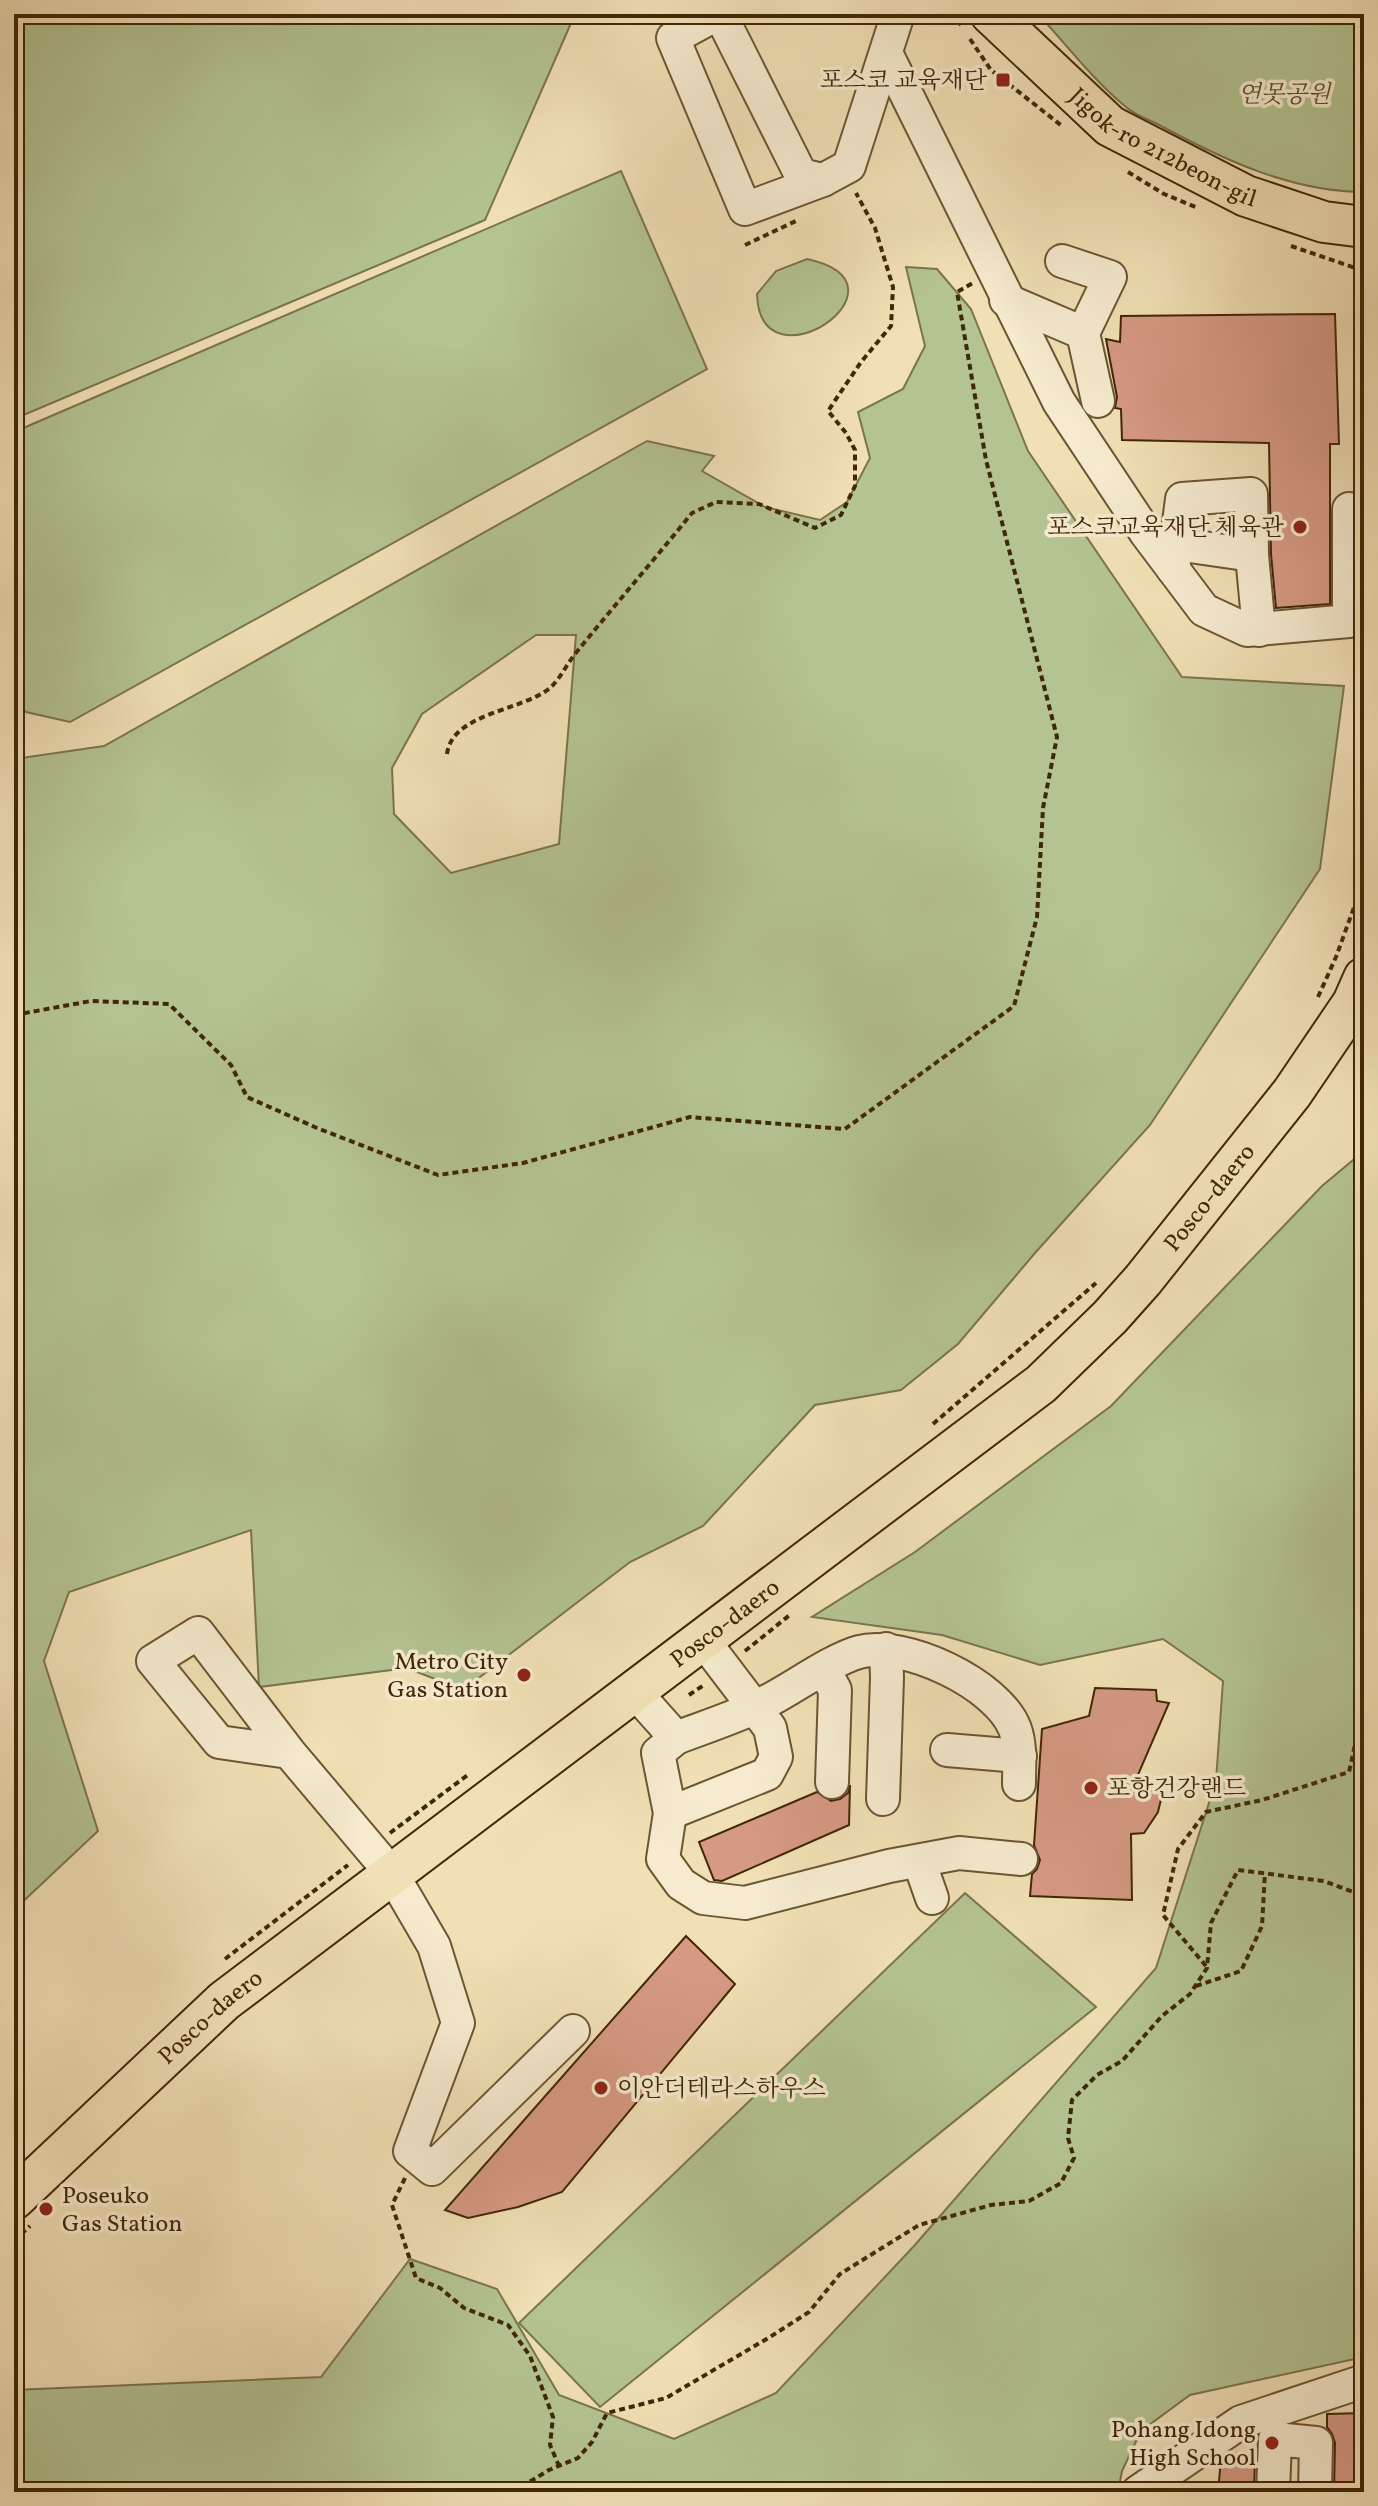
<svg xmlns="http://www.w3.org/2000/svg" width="1378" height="2506" viewBox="0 0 1378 2506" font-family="Vollkorn,'Noto Serif KR',serif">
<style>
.green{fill:#b4c392;stroke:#7a754c;stroke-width:2;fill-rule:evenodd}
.building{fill:#d69984;stroke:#402707;stroke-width:2}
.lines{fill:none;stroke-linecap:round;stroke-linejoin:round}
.minor-casing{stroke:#6c5532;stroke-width:36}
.major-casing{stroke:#402707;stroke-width:44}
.path{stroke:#402707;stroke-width:4;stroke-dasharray:6 4;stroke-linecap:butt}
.minor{stroke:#f6ebcf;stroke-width:32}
.major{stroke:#f1e0b5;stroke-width:40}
.poi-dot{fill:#8f2418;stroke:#f6ebcf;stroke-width:3}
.labels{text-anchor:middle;stroke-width:7;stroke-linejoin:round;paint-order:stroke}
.poi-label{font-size:24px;fill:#402707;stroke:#f6ebcf;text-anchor:end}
.park-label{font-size:24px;font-style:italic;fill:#5d4e2a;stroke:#f6ebcf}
.street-label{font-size:24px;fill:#402707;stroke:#f6ebcf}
</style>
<rect width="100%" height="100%" fill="#f1e0b5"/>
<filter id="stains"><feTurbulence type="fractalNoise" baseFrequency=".0025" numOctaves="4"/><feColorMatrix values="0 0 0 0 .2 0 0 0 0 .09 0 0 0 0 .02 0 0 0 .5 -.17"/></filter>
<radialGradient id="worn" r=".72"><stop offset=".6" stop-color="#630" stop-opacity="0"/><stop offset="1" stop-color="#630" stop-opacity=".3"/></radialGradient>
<g class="green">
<polygon points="14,14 575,14 485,220 14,419"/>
<path d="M1038,14H1364V192C1293,192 1224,160 1163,127C1151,120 1136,116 1126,107C1093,80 1067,45 1038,14Z"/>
<polygon points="621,171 707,369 70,722 26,712 14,701 14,432"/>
<path d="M807,259C922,284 760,394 757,294L776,271Z"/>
<path d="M906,267L937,269L971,309L1028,451L1182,677L1344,686L1320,869L1150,1125L1035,1253L958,1344L901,1390L815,1405L703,1526L630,1562L463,1690L407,1668L259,1687L251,1530L69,1592L44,1661L98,1831L14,1910V759L104,746L647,441L714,456L702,471L765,507L820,520L847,502L870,458L858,412L903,389L925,346ZM536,635H576L559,844L451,873L394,814L392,768L422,714Z"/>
<polygon points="1364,1151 1364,2357 1190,2395 1141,2431 1122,2471 1118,2492 14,2492 14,2390 321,2377 410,2259 497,2289 559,2395 674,2439 776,2393 914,2246 1156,1968 1216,1781 1223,1681 1163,1639 1040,1665 942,1635 812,1617 915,1552 1111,1406 1322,1186"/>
<polygon points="965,1893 1096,2007 600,2407 519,2323"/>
</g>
<g class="building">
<polygon points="1335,314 1339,444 1330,444 1330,604 1276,608 1271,554 1269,443 1122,440 1121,409 1115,408 1117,397 1106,339 1120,342 1121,316"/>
<polygon points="1095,1688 1156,1690 1157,1701 1169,1703 1134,1784 1162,1795 1158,1812 1144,1833 1131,1834 1132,1900 1030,1896 1032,1874 1037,1869 1040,1860 1034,1845 1042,1729 1089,1716"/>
<polygon points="850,1785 849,1825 722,1881 714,1880 699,1842 817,1792 831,1801 840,1799 848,1793"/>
<polygon points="686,1936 735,1984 562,2192 518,2207 468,2218 445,2210"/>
<polygon points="1364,2413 1364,2492 1334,2492 1335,2443 1332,2434 1327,2427 1327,2414"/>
<polygon points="1229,2453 1255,2456 1254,2492 1218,2492 1221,2459"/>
</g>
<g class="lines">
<g class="minor-casing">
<g id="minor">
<polyline points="717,14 673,38 745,209 823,180 849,166 898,14"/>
<polyline points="720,14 801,175 823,180"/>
<polyline points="886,53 1059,402 1146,533 1204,610 1247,630 1349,621 1349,509"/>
<polyline points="1006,300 1083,333 1110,277 1062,261"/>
<polyline points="1083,333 1098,401"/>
<polyline points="1252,555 1259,630"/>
<polyline points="1173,569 1182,499 1251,494 1252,555 1176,544"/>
<polyline points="824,1670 835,1690 832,1782"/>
<path d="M635,1692L676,1738C702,1728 730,1719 756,1707C787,1693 828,1661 859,1652C904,1640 998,1684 1015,1729C1021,1746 1019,1766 1019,1784"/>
<polyline points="676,1738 658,1753 670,1813 663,1859 681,1884 703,1898 745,1903 889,1866 959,1853 1021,1859"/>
<polyline points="947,1750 1020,1756"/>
<polyline points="289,1752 219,1742 153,1661 198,1633 289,1752 392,1874 434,1946 458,2023 410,2151 432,2169 573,2031"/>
<polyline points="883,1799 887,1678 886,1649"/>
<polyline points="670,1813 767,1774 776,1757 770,1728 703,1640"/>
<polyline points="919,1861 932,1898"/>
<polyline points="1138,2492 1241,2422 1364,2381"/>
<polyline points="1273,2492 1275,2439 1316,2443 1315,2492"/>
</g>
</g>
<g class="major-casing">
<g id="major">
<path id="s1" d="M991,14L1110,126L1246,196L1324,222L1364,227"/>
<path id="s2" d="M14,2199L224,2001L1041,1384L1110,1317L1143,1280L1292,1093L1353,1003L1364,978"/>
</g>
</g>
<g class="path">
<polyline points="953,14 961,25"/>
<polyline points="970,39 991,70 1062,126"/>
<polyline points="1128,172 1164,194 1198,208"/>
<polyline points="745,245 798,220"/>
<polyline points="1291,246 1364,271"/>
<path d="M447,754C452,713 522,711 550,688C560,679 567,664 575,654C614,606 654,560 692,513L716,502L759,504L815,528L841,515L855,486V450L846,433L828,411L861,362L891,326L893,287L875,228L856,193"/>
<polyline points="1318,997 1336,957 1364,880"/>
<polyline points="14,1015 91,1001 169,1004 231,1065 247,1097 317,1128 438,1175 523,1163 690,1117 845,1129 1014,1006 1037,917 1043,808 1057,737 986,460 957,292 973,283"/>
<polyline points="933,1424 1096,1283"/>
<polyline points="745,1651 791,1614"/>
<polyline points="689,1695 704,1685"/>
<polyline points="390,1833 469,1774"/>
<polyline points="225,1959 348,1865"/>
<polyline points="1206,1966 1163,1915 1178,1849 1206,1812 1262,1800 1349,1772 1358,1731 1364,1723"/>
<polyline points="1196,1986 1241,1971 1262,1926 1265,1873"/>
<polyline points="405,2178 392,2205 416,2278 440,2288 464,2308 508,2325 530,2356 553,2417 550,2445 559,2466"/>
<polyline points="14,2241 30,2226"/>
<polyline points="513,2492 549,2470 578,2458 592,2442 607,2413 666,2398 770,2337 809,2312 840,2274 919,2225 991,2205 1029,2201 1061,2183 1074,2158 1068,2138 1072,2100 1097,2075 1122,2061 1162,2016 1190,1994 1207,1968 1211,1923 1238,1870 1324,1881 1364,1896"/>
</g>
<use href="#minor" class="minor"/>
<use href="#major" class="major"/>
</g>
<g class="poi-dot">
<rect x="995" y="72" width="16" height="16" rx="4"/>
<circle cx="1300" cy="527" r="8"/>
<circle cx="524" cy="1675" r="8"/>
<circle cx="1091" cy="1788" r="8"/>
<circle cx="601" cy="2088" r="8"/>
<circle cx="46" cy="2209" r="8"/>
<circle cx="1272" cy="2443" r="8"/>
</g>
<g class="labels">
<g class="poi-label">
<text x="987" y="88">포스코 교육재단</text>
<text x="1284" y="535">포스코교육재단 체육관</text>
<text x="508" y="1669">Metro City<tspan x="508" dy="28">Gas Station</tspan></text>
<text x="1107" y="1796" text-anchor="start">포항건강랜드</text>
<text x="617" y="2096" text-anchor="start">이안더테라스하우스</text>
<text x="62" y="2203" text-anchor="start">Poseuko<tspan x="62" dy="28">Gas Station</tspan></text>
<text x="1256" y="2437">Pohang Idong<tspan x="1256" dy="28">High School</tspan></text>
</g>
<g class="park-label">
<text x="1284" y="102">연못공원</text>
</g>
<g class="street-label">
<text dy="8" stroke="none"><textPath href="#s1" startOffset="220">Jigok-ro 212beon-gil</textPath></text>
<text dy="8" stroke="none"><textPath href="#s2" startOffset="1564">Posco-daero</textPath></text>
<text dy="8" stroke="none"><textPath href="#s2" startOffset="916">Posco-daero</textPath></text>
<text dy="8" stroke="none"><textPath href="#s2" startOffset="268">Posco-daero</textPath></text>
</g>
</g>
<rect width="1378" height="2506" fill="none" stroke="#f1e0b5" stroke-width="48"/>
<rect x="16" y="16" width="1346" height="2474" fill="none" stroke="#402707" stroke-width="4"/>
<rect x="24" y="24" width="1330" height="2458" fill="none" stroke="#402707" stroke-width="2"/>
<rect width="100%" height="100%" filter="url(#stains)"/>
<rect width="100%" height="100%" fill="url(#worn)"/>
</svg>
